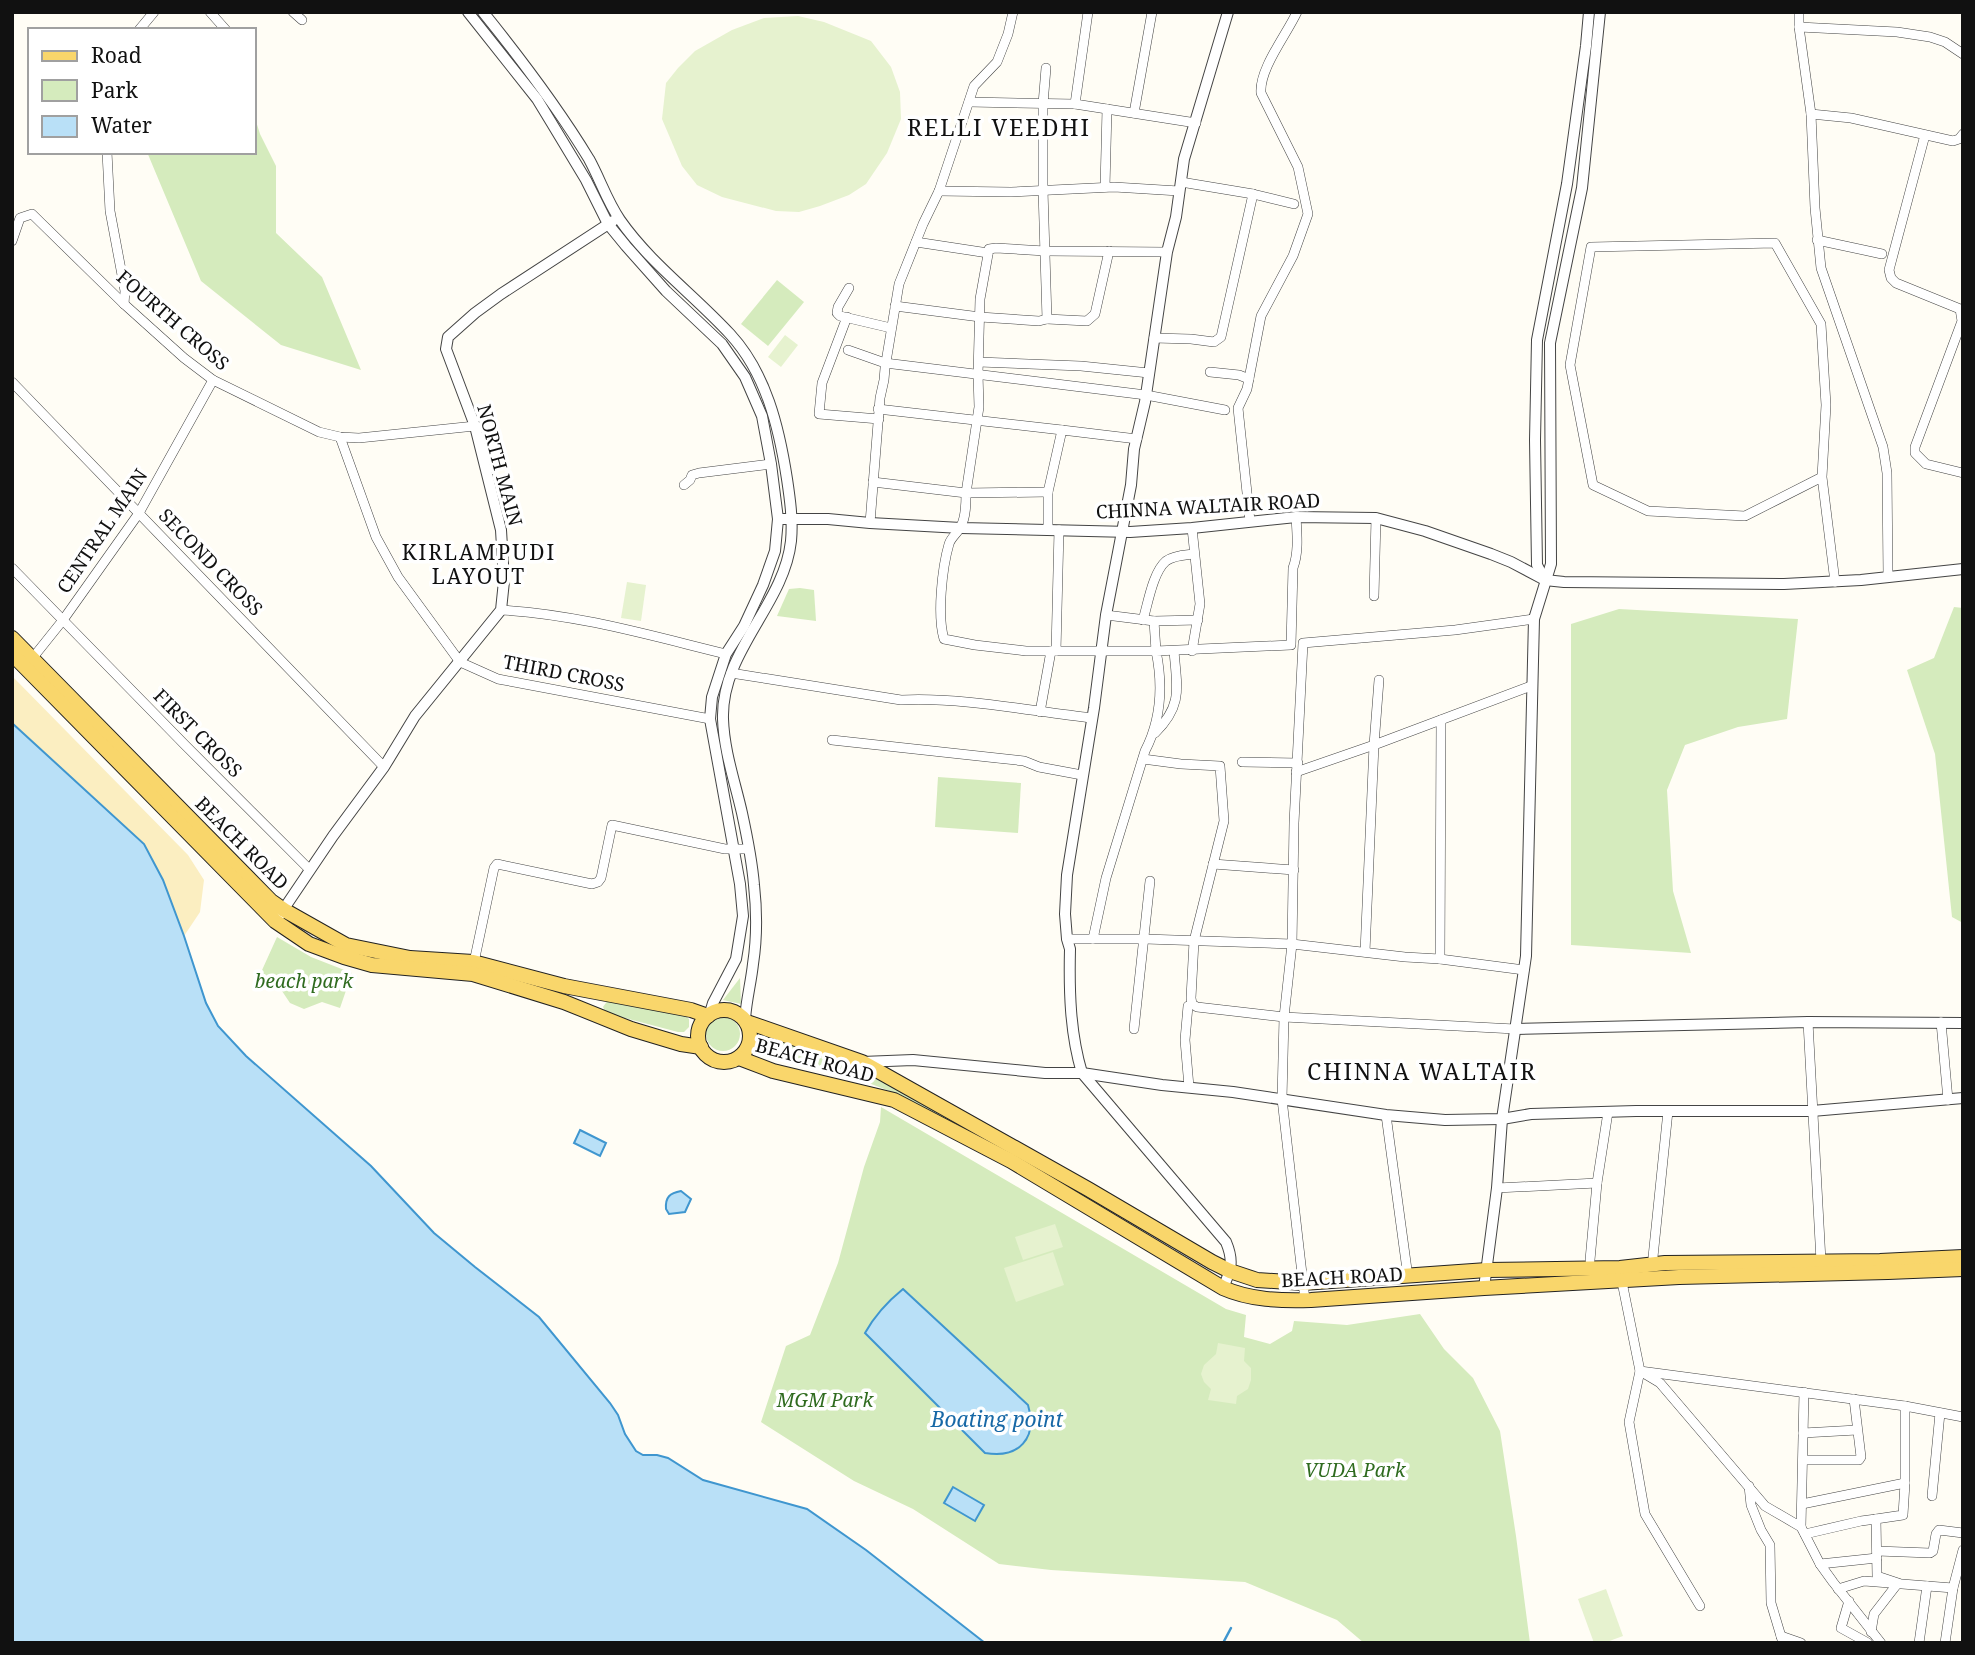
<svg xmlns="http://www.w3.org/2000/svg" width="1975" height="1655" viewBox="0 0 1975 1655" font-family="'Noto Serif',serif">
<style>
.green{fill:#d5ebbd}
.sand{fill:#fbeec1}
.pitch{fill:#e6f2cf}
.water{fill:#b9e0f7;stroke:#3f96cf;stroke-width:2}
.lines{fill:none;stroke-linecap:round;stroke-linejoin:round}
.stream{stroke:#3f96cf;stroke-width:2.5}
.minor-casing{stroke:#444;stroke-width:10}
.tertiary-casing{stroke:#444;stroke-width:12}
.primary-casing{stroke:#222;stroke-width:16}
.minor{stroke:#fff;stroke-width:9}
.tertiary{stroke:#fff;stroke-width:10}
.primary{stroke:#f9d66b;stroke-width:14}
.labels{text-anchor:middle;stroke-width:7;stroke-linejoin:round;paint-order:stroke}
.street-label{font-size:19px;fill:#111;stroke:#fff}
.park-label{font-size:19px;font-style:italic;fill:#2f6b1f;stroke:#fff}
.neighbourhood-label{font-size:21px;letter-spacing:2px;fill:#111;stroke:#fff}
.water-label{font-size:21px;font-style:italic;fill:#1768a6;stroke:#fff}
.quarter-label{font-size:23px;letter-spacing:2px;fill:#111;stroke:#fff}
</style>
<rect width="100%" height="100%" fill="#fffdf5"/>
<g class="green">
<polygon points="254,115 260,134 276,166 276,233 322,277 361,370 281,345 201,281 147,152 254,152"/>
<polygon points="777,280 804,302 768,346 741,324"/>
<polygon points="800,588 814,590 816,621 777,616 789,589"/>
<polygon points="1954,607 1963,608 1963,923 1952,917 1935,754 1907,670 1934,658"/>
<polygon points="1619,609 1798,619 1787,719 1738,727 1685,745 1667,790 1673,891 1691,953 1571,945 1571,624"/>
<polygon points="938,777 1021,783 1018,833 935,827"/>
<polygon points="277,937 311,957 352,973 340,1008 322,1002 304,1009 290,1003 278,985 258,979"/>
<polygon points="740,978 741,1004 723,1000"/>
<polygon points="608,1000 683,1014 689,1019 689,1027 684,1032 678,1032 606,1013 603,1007"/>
<circle cx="723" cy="1034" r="17"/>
<path d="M764,1036C781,1039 796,1045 811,1051C866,1071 916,1099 967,1127L966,1130L892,1092L848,1075L773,1057L762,1056L756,1049L758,1041Z"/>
<polygon points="881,1107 1226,1309 1246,1315 1244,1337 1270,1344 1292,1331 1294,1321 1347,1325 1420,1314 1444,1349 1473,1378 1500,1431 1516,1536 1530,1643 1364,1643 1337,1620 1245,1582 1051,1570 999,1564 913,1509 854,1481 761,1422 786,1346 810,1335 838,1263 864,1167 880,1122"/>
</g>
<polygon class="sand" points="12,676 188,855 204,880 200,912 184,936 163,880 144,844 12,723"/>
<g class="pitch">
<polygon points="798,16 824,22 871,41 891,67 900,92 901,119 887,153 866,184 849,195 820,206 799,212 776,211 722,197 697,185 682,166 662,119 666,83 678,68 695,51 732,30 764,18"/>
<polygon points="785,335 798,345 781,367 768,357"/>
<polygon points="627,582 646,585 641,621 621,618"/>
<polygon points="1055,1224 1063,1247 1023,1260 1015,1237"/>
<polygon points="1053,1252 1064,1285 1016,1302 1004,1268"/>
<polygon points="1218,1343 1245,1348 1244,1361 1251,1368 1251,1380 1248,1389 1237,1396 1236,1404 1208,1400 1211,1389 1204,1382 1201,1374 1204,1365 1216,1354"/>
<polygon points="1606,1589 1623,1636 1604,1643 1594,1643 1578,1599"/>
</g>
<g class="water">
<polygon points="12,723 144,844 163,880 184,936 206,1003 218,1026 246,1056 371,1166 434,1233 475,1267 539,1317 610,1403 618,1415 625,1434 636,1451 643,1455 657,1455 668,1458 703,1480 807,1509 866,1550 985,1643 12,1643"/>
<polygon points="580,1130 606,1143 600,1156 574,1143"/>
<path d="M681,1191L691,1199L685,1212L669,1214L666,1209C665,1197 670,1193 681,1191Z"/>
<path d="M903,1289L1028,1405C1038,1438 1019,1459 985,1453L865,1333C875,1315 887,1302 903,1289Z"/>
<polygon points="953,1487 984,1505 975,1521 944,1503"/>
</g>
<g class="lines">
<polyline class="stream" points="1223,1643 1231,1628"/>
<g class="minor-casing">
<g id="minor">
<polyline points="210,12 226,30"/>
<polyline points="293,12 302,20"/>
<polyline points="1088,12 1075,104 1196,123"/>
<polyline points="1799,12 1799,27 1811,114 1815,208 1821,268 1883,447 1887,473 1888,576"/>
<polyline points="1799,27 1897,32 1930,37 1945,42 1963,54"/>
<polyline points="139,30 154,12"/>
<polyline points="969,102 1075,104"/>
<polyline points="1134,113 1152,12"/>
<polyline points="1811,114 1851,118 1953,141 1959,139 1963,134"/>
<polyline points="1925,135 1889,270 1891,278 1896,283 1960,309 1962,321 1915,447 1915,453 1926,464 1963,473"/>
<polyline points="107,152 110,211 125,291 124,304"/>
<polyline points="1181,182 1253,194 1294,204"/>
<polyline points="1105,187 1107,109"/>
<polyline points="939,191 1011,192 1114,187 1179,191"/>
<polyline points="1817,240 1882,254"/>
<polyline points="12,241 20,218 32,214 124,304 184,358 213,380 319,432 340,437 359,438 475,426"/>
<polyline points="916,242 988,253"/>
<polyline points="849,288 838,307 837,313 840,316 891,328"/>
<polyline points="895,306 980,317 1039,321 1047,319 1043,190 1043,104 1046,68"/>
<polyline points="847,317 822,383 819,414 879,419"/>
<polyline points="1047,319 1087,321 1095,314 1109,251"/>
<polyline points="1154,338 1191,339 1214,342 1221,337 1253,194"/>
<polyline points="848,350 885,363 1146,395 1225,410"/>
<polyline points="979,362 1081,366 1149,373"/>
<polyline points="1210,372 1239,375 1249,379"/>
<polyline points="12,382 384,767"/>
<polyline points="878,409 1062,430"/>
<polyline points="340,437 376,537 398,577 460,662 498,679 710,719"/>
<polyline points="1822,477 1745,516 1648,511 1593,485 1570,365 1591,247 1775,243 1821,324 1826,405 1822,477 1835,582"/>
<polyline points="873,482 966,493 979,407 978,374 980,299 989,249 996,248 1045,251 1167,252"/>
<polyline points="684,485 690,480 692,475 699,473 771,464"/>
<path d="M1048,492L966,493C966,503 966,517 961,526C958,533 951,537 949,544C942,568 937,616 944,639L975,645L1026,651H1156L1154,621"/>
<path d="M1250,521L1238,408L1247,389L1261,316L1293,256L1308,214L1298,167L1261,93C1259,69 1287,34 1297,12"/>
<polyline points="870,523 880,398 884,380 885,368 899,284 923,224 939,191 974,86 997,62 1008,34 1013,12"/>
<polyline points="1048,530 1048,492 1062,430 1137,439"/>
<polyline points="12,568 184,744 309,869"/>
<polyline points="1374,596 1376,518"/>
<path d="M501,610C577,614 652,636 726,654"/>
<polyline points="1106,615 1154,621 1198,620"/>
<path d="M1143,620C1148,603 1153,572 1166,561C1174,555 1186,555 1194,554"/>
<polyline points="1056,651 1059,530"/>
<polyline points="1192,651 1200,604 1192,528"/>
<polyline points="31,660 63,620 139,513 213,380"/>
<path d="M731,673L901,700C964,697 1029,711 1092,718"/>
<polyline points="1040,712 1051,651"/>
<path d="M1155,733C1183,705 1177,688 1174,651"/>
<polyline points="832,740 1024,761 1039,767 1082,775"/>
<polyline points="1143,759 1181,764 1220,766 1224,821 1194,941 1191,998 1192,1004 1197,1007 1284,1017 1515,1029"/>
<polyline points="1242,762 1298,763"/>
<polyline points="1296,772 1374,745 1531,686"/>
<polyline points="1213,864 1294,870"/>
<polyline points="1067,939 1145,939 1292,944 1405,957 1440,959 1524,970"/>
<path d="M1093,939L1106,878L1145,751C1161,720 1163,685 1156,651L1291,645L1293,568C1299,552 1297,534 1296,517"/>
<polyline points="1365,952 1374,745 1379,680"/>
<polyline points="1440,959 1441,720"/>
<polyline points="473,967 494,868 497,864 592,884 598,882 601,878 612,825 725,849 748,849"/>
<polyline points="1188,1006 1185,1040 1189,1087"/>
<polyline points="1808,1022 1821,1261"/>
<polyline points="1941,1022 1948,1100"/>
<polyline points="1134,1029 1150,881"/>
<polyline points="1386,1115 1408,1277"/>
<polyline points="1497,1188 1597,1183"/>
<polyline points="1653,1257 1668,1111"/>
<polyline points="1590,1260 1597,1183 1608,1112"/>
<polyline points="1621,1277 1640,1371 1905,1406 1963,1417"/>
<polyline points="1305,1300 1282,1099 1284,1017 1292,944 1294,823 1303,643 1455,630 1534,619"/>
<polyline points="1803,1433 1857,1430"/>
<polyline points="1803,1460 1859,1460 1861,1457 1854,1399"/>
<polyline points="1749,1486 1751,1505 1761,1530 1770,1545 1771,1603 1783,1643"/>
<polyline points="1932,1496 1940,1413"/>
<polyline points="1802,1504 1905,1483"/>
<polyline points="1801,1527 1820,1564 1833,1582 1881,1643"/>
<polyline points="1805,1534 1861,1521 1876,1519"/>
<polyline points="1877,1551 1930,1553 1933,1551 1936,1534 1939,1530 1963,1533"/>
<polyline points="1820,1564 1877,1558"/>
<polyline points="1838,1589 1864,1581 1953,1588"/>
<polyline points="1849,1601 1841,1628 1868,1643"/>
<polyline points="1700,1606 1645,1514 1629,1422 1640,1371 1660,1383 1765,1506 1801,1527 1804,1392"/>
<polyline points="1871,1632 1874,1614 1898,1583 1877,1576 1876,1519 1903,1515 1905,1483 1905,1406"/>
<polyline points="1781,1636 1801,1643"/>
<polyline points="1919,1643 1927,1586"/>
<polyline points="1945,1643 1953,1588 1963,1550"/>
</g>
</g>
<g class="tertiary-casing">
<g id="tertiary">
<polyline points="468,12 537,99 551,122 586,180 608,224 626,246 666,291 722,344 745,377 762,416 771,464 778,519 775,551 763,585 744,626 726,654 712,697 710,719 740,884 743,916 736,959 713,1003 710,1013"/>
<path d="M483,12C521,59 558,108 589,159C600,179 607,201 620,220C650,263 694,295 730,334C766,373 779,427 787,479C790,499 793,520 791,541C784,605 721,651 723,719C724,751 735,782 742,813C747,836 752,861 754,885C757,912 757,938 753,964C751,983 746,1001 745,1020"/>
<polyline points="778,519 828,519 870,523 961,528 1130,532 1192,528 1296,517 1376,518 1425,531 1491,554 1511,562 1545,580 1564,582 1784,584 1861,580 1963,569"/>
<polyline points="1545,580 1537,565 1535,440 1537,340 1567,184 1586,46 1589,12"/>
<polyline points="279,916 333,836 384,767 415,716 501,610 504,581 501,530 475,426 446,349 448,337 475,313 501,294 613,221"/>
<polyline points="1515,1029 1808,1022 1963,1023"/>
<polyline points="862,1062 913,1060 1045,1073 1082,1073 1162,1085 1233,1092 1386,1115 1445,1120 1502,1119 1531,1114 1636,1111 1812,1111 1963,1098"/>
<path d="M1223,1288C1231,1270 1234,1261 1226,1242L1082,1073C1070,1033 1069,991 1070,949L1067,939L1065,914L1067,875L1094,708L1106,615L1131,485L1134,449L1145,402L1167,252L1176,217L1184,159L1228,12"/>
<polyline points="1484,1288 1497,1188 1502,1119 1526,956 1534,619 1551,564 1550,343 1582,188 1600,12"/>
</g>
</g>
<g class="primary-casing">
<g id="primary">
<polyline points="12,638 271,901 284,910 346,945 410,958 473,962 564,986 691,1010 708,1016"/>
<polyline points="12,654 275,921 309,944 344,957 372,965 473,974 564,1002 631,1029 681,1044 701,1047"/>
<circle cx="724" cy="1036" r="26"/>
<polyline points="747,1022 862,1062 1088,1189 1212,1262 1230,1271 1257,1280 1303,1283 1487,1270 1620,1268 1665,1263 1880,1261 1963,1257"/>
<path d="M739,1058L773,1071L894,1100L1011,1161L1223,1288C1250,1300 1281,1301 1311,1300L1484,1288L1679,1277L1888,1272L1963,1269"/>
</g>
</g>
<use href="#minor" class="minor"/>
<use href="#tertiary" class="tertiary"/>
<use href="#primary" class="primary"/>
</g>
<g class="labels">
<g class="street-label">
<text transform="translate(173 320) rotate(41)" y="7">FOURTH CROSS</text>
<text transform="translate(500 465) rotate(75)" y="7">NORTH MAIN</text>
<text transform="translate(1208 506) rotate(-3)" y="7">CHINNA WALTAIR ROAD</text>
<text transform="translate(102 531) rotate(-56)" y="7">CENTRAL MAIN</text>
<text transform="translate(211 562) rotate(46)" y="7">SECOND CROSS</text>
<text transform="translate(564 673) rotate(11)" y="7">THIRD CROSS</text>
<text transform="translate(198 733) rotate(45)" y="7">FIRST CROSS</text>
<text transform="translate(242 843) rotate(45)" y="7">BEACH ROAD</text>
<text transform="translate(815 1060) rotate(15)" y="7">BEACH ROAD</text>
<text transform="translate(1342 1277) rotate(-3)" y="7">BEACH ROAD</text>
</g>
<g class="park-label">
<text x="304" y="988">beach park</text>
<text x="825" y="1407">MGM Park</text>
<text x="1355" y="1477">VUDA Park</text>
</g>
<g class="neighbourhood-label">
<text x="479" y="560">KIRLAMPUDI<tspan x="479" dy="24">LAYOUT</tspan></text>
</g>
<g class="water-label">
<text x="997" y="1427">Boating point</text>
</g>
<g class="quarter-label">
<text x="999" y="136">RELLI VEEDHI</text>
<text x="1422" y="1080">CHINNA WALTAIR</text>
</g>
</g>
<rect width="1975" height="1655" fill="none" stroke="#111111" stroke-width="28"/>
<rect x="28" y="28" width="228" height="126" fill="#ffffff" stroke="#a0a0a0" stroke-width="2"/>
<rect x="42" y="51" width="35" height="10" fill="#f9d66b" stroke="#a0a0a0" stroke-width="2"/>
<text x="91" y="63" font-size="21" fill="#111111">Road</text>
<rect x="42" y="80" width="35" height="21" fill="#d5ebbd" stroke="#a0a0a0" stroke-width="2"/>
<text x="91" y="98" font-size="21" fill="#111111">Park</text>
<rect x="42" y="116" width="35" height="21" fill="#b9e0f7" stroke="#a0a0a0" stroke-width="2"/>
<text x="91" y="133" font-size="21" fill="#111111">Water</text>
</svg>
